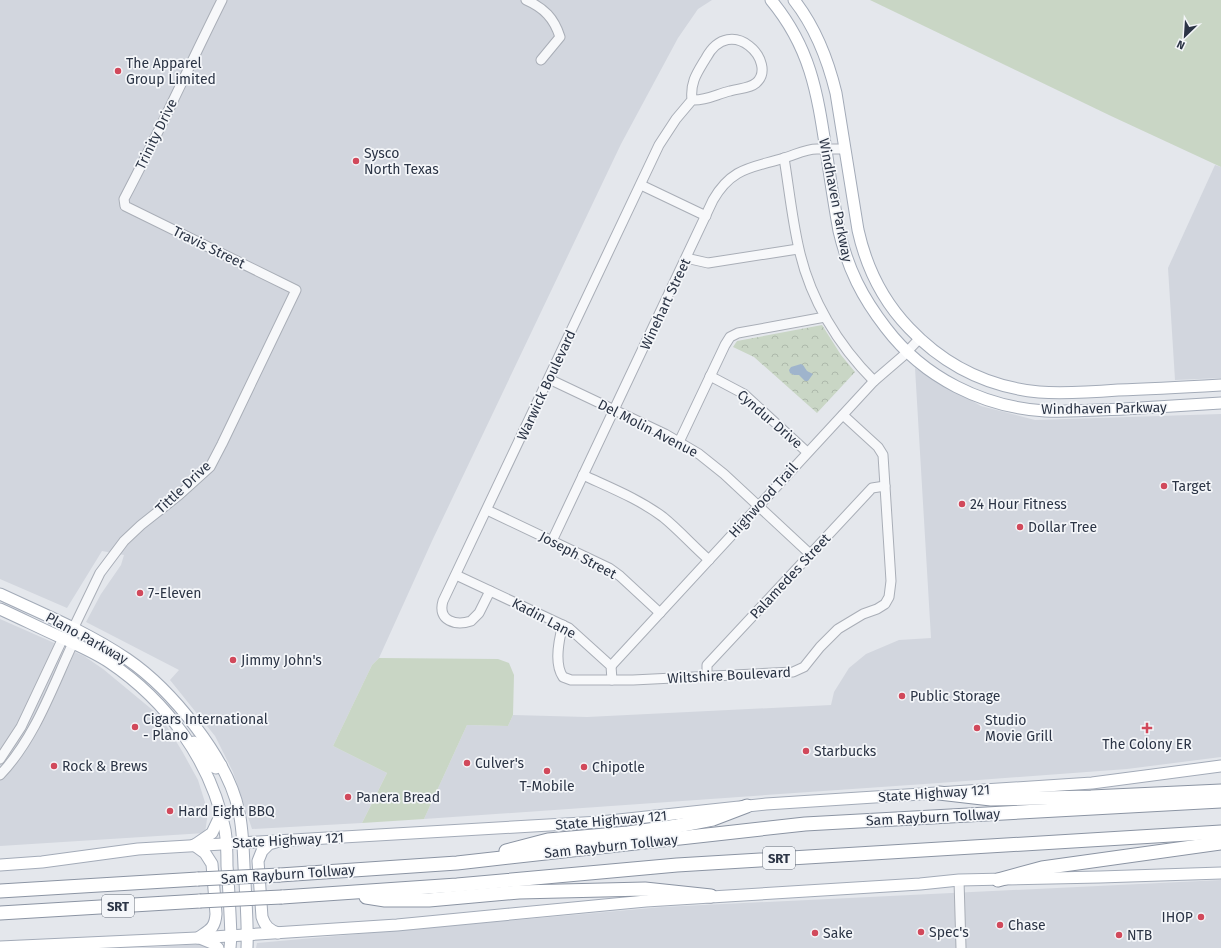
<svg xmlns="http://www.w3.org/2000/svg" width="1221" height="948" viewBox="0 0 1221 948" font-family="'Fira Sans',sans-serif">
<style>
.built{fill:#d2d6de}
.grass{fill:#c9d6c5}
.park{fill:url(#park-crowns)}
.water{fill:#9fb4cc}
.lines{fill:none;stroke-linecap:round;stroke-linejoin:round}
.minor-casing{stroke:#a9aeb7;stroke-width:11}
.major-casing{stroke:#a3abb8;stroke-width:13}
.highway-casing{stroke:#8b94a3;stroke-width:15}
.minor{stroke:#f7f8fa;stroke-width:9}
.major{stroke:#fff;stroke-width:11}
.highway{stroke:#fff;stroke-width:13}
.highway-bridge-casing{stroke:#8b94a3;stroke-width:15;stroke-linecap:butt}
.highway-bridge{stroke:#fff;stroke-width:13}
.poi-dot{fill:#d1495b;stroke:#f4f6f9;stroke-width:1.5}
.labels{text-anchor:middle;stroke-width:3.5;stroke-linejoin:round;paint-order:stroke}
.shield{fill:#f4f6f9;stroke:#676e7b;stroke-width:1}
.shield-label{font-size:13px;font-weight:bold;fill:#2b3445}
.poi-label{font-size:14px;fill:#2b3445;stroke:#f4f6f9;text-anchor:start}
.street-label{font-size:14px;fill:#2b3445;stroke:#f4f6f9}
</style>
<defs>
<pattern id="park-crowns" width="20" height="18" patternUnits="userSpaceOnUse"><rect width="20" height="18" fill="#c9d6c5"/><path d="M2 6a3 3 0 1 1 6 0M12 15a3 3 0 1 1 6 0" fill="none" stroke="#adb8ab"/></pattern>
</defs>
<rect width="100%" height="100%" fill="#e4e7ec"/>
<g class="built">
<polygon points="0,0 712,0 698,9 678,38 621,144 432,541 379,658 372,665 333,746 387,773 362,823 252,829 233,772 215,736 170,680 179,670 86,622 101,594 121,565 124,555 102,551 67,608 0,579"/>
<polygon points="1215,165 1221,167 1221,378 1175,380 1168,268"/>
<polygon points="915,368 981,406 1035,420 1221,414 1221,757 1127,769 939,783 424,819 467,725 508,726 513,715 587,717 831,705 834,692 849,668 866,654 899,640 931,638"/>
<polygon points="0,619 84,656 103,669 161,717 182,751 198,780 208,812 205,833 0,846"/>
<polygon points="1221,880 1221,948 256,948 257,943 662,907"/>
<polygon points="203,944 207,948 137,948"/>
</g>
<g class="grass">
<polygon points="870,0 1221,0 1221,167 1111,116"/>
<polygon points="379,658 498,659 509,663 514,675 513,715 508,726 467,725 424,819 362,823 387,773 333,746 372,665"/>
</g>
<polygon class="park" points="822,325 841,355 855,372 817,413 754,357 733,347 737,341"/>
<polygon class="water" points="801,364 803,365 807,371 813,374 808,381 805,381 799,375 794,375 790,373 789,370 791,367"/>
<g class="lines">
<g class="minor-casing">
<g id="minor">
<path d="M526,0C544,8 554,18 560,37L541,60"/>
<path d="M784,158C789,188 792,219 799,249C810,299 838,345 874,381"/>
<polyline points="641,185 706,216"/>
<polyline points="686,258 708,263 798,249"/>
<polyline points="710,376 744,394 807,452"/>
<polyline points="549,379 665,434 699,454 724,474 810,554"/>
<polyline points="679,442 725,345 730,337 738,333 825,317"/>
<path d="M583,475C611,488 639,499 663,517C679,530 693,546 709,560"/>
<polyline points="487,510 609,568 620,576 660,613"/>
<path d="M552,541L713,200C732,167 752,168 784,158C795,155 805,149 817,149C826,149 835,149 845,149"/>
<polyline points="456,575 569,628 611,666 612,680"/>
<path d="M490,591L479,613L471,621C456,626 437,621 443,601L659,145L676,119L692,100C706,101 717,94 730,91C739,88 749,89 756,83C779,63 731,12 706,58C697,73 690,82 692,100"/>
<path d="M563,625C559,639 554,664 563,677L571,680H633L793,672L804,667L820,647L838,629L863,614L877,609L885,604L889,597L891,581L883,455L878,447L843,415"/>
<polyline points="611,666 874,381 903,356 919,339"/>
<polyline points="707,677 707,665 872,488 885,486"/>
<path d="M0,759L21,727L63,638L73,629L100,573L124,541L141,525L179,495L210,467L222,444L296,290L125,206L124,199C159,133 189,66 222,0"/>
<path d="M0,775C35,738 52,688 73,643V636"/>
<polyline points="959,880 961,948"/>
</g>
</g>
<g class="major-casing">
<g id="major">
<path d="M771,0C810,47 817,91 826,150C830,177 834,204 839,231C848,269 862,297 886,328C924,378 983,407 1045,411C1071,412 1098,410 1124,409C1156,407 1189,405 1221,403"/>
<path d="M794,0C816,28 828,60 836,93L858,230C866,266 883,301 909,328C944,365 988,387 1039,392C1065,394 1092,392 1118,390C1152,389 1187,387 1221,385"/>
<path d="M0,594C43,614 87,632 127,659C171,689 228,758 239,812C244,835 243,859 245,882C246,904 248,926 247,948"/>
<path d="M0,609C20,618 40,628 60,637C77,645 94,652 109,662C167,701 211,761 225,830C227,842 227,854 227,866C229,889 230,912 231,936L230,948"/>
<polyline points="194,742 199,747 212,766 216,768 221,765"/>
<path d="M276,842L269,844L262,851L258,861L262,917C265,926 269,930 278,933"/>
<polyline points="196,844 212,833 221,814"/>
<path d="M194,845L205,853L212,864L216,914C215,929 209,930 198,938"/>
<polyline points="0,865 42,862 138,849 600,822 766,804 1092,783 1221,766"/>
<polyline points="202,939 212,943 218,948"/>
<polyline points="0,947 197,938 397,925 646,901 920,884 959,880 1100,877 1221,873"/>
</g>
</g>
<g class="highway-casing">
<g id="highway">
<polyline points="939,793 991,799 1091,797 1221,791"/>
<polyline points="506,851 548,840 628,833 677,826 713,819 747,806"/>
<polyline points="280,875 457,863 805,824 1221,801"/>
<polyline points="998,880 1042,868 1221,843"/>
<polyline points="0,891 198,879"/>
<polyline points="282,897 457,885 677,865 1221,832"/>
<polyline points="366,897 385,900 429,900 519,892 645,889 711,896"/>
<polyline points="0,913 200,901"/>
</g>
</g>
<use href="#minor" class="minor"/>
<use href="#major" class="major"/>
<use href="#highway" class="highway"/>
<g class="highway-bridge-casing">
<g id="highway-bridge">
<polyline points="198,879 280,875"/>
<polyline points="200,901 282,897"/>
</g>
</g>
<use href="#highway-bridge" class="highway-bridge"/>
</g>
<g class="poi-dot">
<circle cx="118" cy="71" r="4"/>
<circle cx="356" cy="161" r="4"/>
<circle cx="1164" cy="486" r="4"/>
<circle cx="962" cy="504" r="4"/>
<circle cx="1020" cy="527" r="4"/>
<circle cx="140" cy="593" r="4"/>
<circle cx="233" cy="660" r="4"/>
<circle cx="902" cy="696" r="4"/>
<circle cx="135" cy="727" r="4"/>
<circle cx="977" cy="728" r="4"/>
<path d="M1145 722h4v4h4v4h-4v4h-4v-4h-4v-4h4z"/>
<circle cx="806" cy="751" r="4"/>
<circle cx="467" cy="763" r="4"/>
<circle cx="54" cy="766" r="4"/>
<circle cx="584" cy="767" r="4"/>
<circle cx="547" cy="771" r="4"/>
<circle cx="348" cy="797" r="4"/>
<circle cx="170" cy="811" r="4"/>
<circle cx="1201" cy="917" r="4"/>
<circle cx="1000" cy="925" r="4"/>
<circle cx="921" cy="932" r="4"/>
<circle cx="815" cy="933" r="4"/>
<circle cx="1119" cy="935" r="4"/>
</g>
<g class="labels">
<g class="shield">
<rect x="763" y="847" width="32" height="22" rx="3"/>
<rect x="102" y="895" width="32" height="22" rx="3"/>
</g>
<g class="shield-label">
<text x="779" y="863">SRT</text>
<text x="118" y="911">SRT</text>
</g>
<g class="poi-label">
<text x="126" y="68">The Apparel<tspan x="126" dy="16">Group Limited</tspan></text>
<text x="364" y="158">Sysco<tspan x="364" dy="16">North Texas</tspan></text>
<text x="1172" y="491">Target</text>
<text x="970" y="509">24 Hour Fitness</text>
<text x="1028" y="532">Dollar Tree</text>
<text x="148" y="598">7-Eleven</text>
<text x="241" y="665">Jimmy John's</text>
<text x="910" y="701">Public Storage</text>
<text x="143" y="724">Cigars International<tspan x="143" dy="16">- Plano</tspan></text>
<text x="985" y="725">Studio<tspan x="985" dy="16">Movie Grill</tspan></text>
<text x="1147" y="749" text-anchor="middle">The Colony ER</text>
<text x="814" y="756">Starbucks</text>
<text x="475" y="768">Culver's</text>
<text x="62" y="771">Rock &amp; Brews</text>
<text x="592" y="772">Chipotle</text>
<text x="547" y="791" text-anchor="middle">T-Mobile</text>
<text x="356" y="802">Panera Bread</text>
<text x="178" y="816">Hard Eight BBQ</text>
<text x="1193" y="922" text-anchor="end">IHOP</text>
<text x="1008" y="930">Chase</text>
<text x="929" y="937">Spec's</text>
<text x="823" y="938">Sake</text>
<text x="1127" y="940">NTB</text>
</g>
<g class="street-label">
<text transform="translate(156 134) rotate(-64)" y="5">Trinity Drive</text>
<text transform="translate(836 200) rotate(79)" y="5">Windhaven Parkway</text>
<text transform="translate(209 247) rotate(26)" y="5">Travis Street</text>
<text transform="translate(665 304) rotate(-65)" y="5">Winehart Street</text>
<text transform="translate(546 385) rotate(-65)" y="5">Warwick Boulevard</text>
<text transform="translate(1104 408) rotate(-1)" y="5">Windhaven Parkway</text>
<text transform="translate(770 419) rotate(41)" y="5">Cyndur Drive</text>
<text transform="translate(648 428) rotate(27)" y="5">Del Molin Avenue</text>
<text transform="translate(183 487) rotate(-43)" y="5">Tittle Drive</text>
<text transform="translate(763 500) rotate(-48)" y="5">Highwood Trail</text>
<text transform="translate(578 555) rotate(28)" y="5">Joseph Street</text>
<text transform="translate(790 576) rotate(-47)" y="5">Palamedes Street</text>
<text transform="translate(544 618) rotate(28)" y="5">Kadin Lane</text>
<text transform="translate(87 638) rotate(29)" y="5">Plano Parkway</text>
<text transform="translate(729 675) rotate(-3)" y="5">Wiltshire Boulevard</text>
<text transform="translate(934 793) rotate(-4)" y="5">State Highway 121</text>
<text transform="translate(933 817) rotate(-3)" y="5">Sam Rayburn Tollway</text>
<text transform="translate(611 820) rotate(-5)" y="5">State Highway 121</text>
<text transform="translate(288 840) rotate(-3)" y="5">State Highway 121</text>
<text transform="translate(611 846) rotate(-6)" y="5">Sam Rayburn Tollway</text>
<text transform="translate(288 874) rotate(-4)" y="5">Sam Rayburn Tollway</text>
</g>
</g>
<g transform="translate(1185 36) rotate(205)" stroke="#f4f6f9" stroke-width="3" paint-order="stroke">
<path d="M0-3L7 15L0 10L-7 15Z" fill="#2b3445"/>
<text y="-6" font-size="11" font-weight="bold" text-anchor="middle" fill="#2b3445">N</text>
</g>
</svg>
